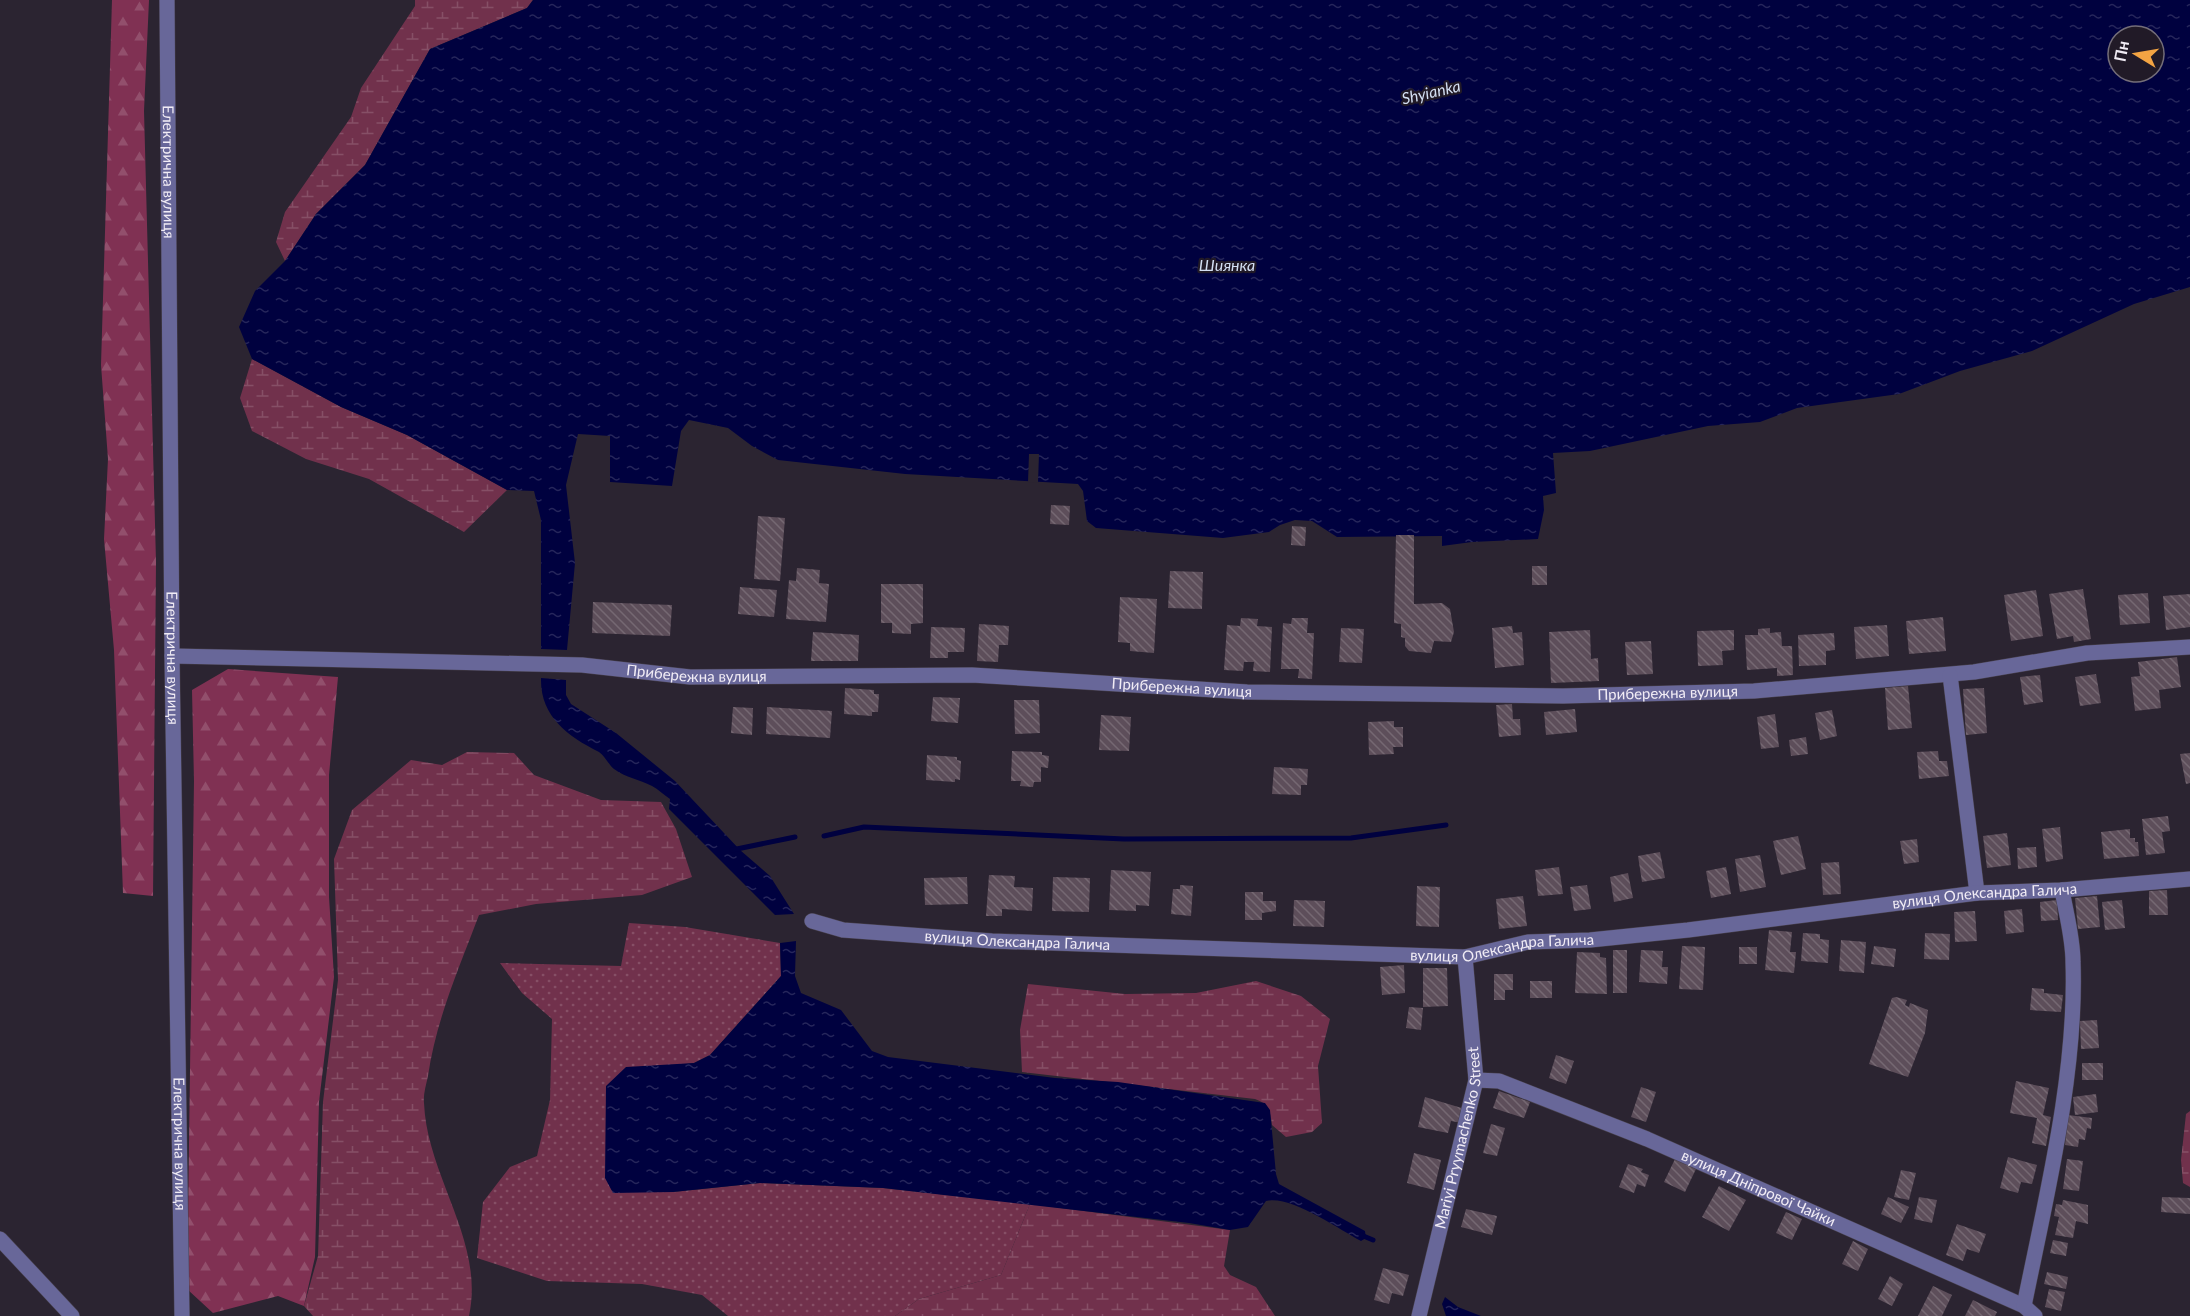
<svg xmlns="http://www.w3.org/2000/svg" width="2190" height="1316" viewBox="0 0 2190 1316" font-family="Lato,sans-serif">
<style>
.grass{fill:url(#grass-dots)}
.forest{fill:url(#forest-firs)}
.wetland{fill:url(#wetland-marsh)}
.water{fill:url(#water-ripples);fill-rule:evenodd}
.pier{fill:#2b2431}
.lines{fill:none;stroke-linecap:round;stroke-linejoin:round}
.stream{stroke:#00013f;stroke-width:5}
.building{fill:url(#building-back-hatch)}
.minor-casing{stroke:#47404c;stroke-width:16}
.minor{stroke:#686799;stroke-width:15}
.labels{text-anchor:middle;stroke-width:4.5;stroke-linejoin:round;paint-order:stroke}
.street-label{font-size:15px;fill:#f1ecf5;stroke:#211a27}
.water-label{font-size:16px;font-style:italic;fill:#d3def2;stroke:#211a27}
</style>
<defs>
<pattern id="grass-dots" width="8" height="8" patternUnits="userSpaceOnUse" patternTransform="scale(1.5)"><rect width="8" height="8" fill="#71314c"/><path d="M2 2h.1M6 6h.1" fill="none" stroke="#864f66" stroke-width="1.8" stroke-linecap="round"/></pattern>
<pattern id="forest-firs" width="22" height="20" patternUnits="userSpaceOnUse" patternTransform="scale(1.5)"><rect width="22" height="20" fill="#803153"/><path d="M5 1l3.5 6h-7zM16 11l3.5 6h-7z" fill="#924f6c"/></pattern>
<pattern id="wetland-marsh" width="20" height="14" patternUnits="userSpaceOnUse" patternTransform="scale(1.5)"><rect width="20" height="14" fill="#71314c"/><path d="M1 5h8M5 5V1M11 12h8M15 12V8" fill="none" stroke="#864f66"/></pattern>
<pattern id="water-ripples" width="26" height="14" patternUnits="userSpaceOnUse" patternTransform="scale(1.5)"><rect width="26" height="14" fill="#00013f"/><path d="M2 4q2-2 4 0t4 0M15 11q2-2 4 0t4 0" fill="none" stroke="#26265b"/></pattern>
<pattern id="building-back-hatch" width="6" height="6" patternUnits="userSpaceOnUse" patternTransform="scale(1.5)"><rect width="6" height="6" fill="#5d4e5a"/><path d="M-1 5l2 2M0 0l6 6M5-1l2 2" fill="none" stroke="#756872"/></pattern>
</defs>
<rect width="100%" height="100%" fill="#2b2431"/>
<polygon class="grass" points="629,923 685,927 780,943 781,976 710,1055 694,1063 669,1066 613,1192 673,1192 760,1183 883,1188 1030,1204 1001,1275 919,1299 895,1316 728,1316 702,1295 642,1284 547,1281 477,1258 483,1202 510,1167 537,1156 550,1100 552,1019 522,993 500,963 621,966"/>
<g class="forest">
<polygon points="112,0 149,0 144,111 156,562 153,896 123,893 114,650 104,539 108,459 101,365"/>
<polygon points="228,669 338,677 329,775 329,897 334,977 319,1102 315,1257 304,1306 278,1296 213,1313 187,1289 194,781 192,690"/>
</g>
<g class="wetland">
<polygon points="415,0 533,0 527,8 430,49 365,165 316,214 285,261 276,242 285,212 351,117 361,88 415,6"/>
<polygon points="252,359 341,407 407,435 507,490 464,532 369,479 306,459 252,431 240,398"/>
<path d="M467,752L514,753L534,775L601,800L661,802L676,829L692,877L642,895L536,904L479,915C459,968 436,1020 428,1076C426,1085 423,1095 424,1103C427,1177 485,1241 469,1316H313L304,1306L318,1256L323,1102L338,980L334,859L352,810L411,760L442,765Z"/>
<path d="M1256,981L1301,996L1330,1019L1318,1066L1322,1123L1312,1132L1286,1137L1272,1125C1270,1110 1269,1104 1255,1099L1022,1072L1020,1030L1028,984L1125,994L1196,993Z"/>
<polygon points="2190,1111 2190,1187 2183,1183 2181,1160 2186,1114"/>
<polygon points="1030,1204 1230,1230 1224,1266 1230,1275 1256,1287 1275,1316 895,1316 919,1299 1001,1275"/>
</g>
<g class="water">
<path d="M533,0H2190V287L2134,304L2032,351L1960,371L1899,394L1797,408L1760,422L1708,426L1590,451L1553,453L1556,493L1543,496L1544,510L1538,539L1472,542L1442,546V536L1337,537L1312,521L1295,520L1280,525L1269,532L1223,538L1096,528L1087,521L1083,491L1078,484L905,474L778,460L752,446L728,428L689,420L681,431L672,486L610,482V436L578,434L566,485L575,563L567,650L541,649V520L534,491L507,490L407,435L341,407L252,359L239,327L255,291L285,261L316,214L365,165L430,49L527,8ZM2118,36H2154V72H2118Z"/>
<path d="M541,678L566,680V695L571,704L616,733L675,781L740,850L770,876L794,914L775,915L669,809L670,799C664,795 658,789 652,786C639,779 626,778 614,769C608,764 605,756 599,752C567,736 540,716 541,678Z"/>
<path d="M796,941L795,976L801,993L841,1010L872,1051L888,1057L1055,1078L1118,1082L1265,1103L1270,1110L1276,1174L1279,1184L1365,1231L1366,1238L1361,1241C1338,1229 1291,1195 1266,1201L1248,1227L1230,1230L1189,1223L883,1188L760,1183L673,1192L613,1193L605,1178L606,1086L626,1067L694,1063L710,1055L781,976L780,943Z"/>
<polygon points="1445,1297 1458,1307 1481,1316 1446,1316 1442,1304"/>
</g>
<polygon class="pier" points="1029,454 1039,454 1038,483 1028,482"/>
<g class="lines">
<g class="stream">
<polyline points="824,836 864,827 1124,839 1351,838 1446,825"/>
<polyline points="732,850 795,837"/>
<polyline points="1361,1235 1373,1240"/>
</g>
</g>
<g class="building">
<polygon points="1051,505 1070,506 1069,525 1050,524"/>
<polygon points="758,516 785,518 780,581 754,579"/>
<polygon points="1292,526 1306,527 1305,546 1291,545"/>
<polygon points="1396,535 1414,535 1414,604 1442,603 1450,609 1454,632 1451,642 1434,641 1431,653 1409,651 1405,646 1405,638 1401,637 1401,624 1394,623"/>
<rect x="1532" y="566" width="15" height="19"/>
<polygon points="797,568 820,570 819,583 829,584 826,622 786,619 789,580 796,581"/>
<polygon points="1170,571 1203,572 1202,609 1168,608"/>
<polygon points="881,584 923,584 923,623 911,624 911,634 892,633 892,623 881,623"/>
<polygon points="740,587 777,590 774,617 738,614"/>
<polygon points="2083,589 2091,639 2074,642 2073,636 2057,639 2049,594"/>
<polygon points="2036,590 2043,636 2011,641 2004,595"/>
<polygon points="2148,593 2150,623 2120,625 2118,595"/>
<polygon points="2190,594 2190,627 2166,630 2163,596"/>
<polygon points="1120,597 1157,599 1154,653 1130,651 1130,643 1118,642"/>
<polygon points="593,602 672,605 670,636 592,633"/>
<polygon points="1943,617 1946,651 1909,654 1906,621"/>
<polygon points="1241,618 1258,619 1257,626 1272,627 1270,672 1253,671 1254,662 1244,662 1243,671 1224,670 1227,625 1240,626"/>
<polygon points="1292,618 1308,618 1307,633 1314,633 1312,679 1298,678 1299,669 1281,669 1283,623 1291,624"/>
<polygon points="979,624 1009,626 1008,645 999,645 998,662 977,661"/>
<polygon points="1887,625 1889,656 1856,659 1854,627"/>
<polygon points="1512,626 1513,633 1522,632 1524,665 1495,668 1492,628"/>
<polygon points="931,627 965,628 964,652 948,652 948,658 930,658"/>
<polygon points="1341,628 1364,629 1362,663 1339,662"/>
<polygon points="1770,628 1770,633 1781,632 1782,646 1792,646 1793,675 1777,676 1777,668 1747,670 1745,635 1758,635 1758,629"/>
<polygon points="1590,630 1591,659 1598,658 1599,681 1551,683 1549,632"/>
<polygon points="1734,630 1734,650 1722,651 1723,665 1698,666 1697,631"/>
<polygon points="813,632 859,635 858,661 811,661"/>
<polygon points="1834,633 1835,650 1826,651 1826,665 1799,666 1798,635"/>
<polygon points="1651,641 1653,674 1627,675 1625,642"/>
<polygon points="2177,657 2181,687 2159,690 2161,708 2135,711 2131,677 2140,676 2138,662"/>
<polygon points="2096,674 2101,703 2080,706 2075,677"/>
<polygon points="2040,675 2043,702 2024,705 2020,677"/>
<polygon points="1908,686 1912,728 1888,730 1885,688"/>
<polygon points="845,688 874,690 874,694 879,694 878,712 872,712 872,716 844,714"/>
<polygon points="1984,688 1987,733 1966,735 1963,689"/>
<polygon points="933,697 960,698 958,723 931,721"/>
<polygon points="1014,700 1039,700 1040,733 1015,734"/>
<polygon points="1512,704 1513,719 1520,719 1521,735 1499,737 1496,705"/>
<polygon points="733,707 753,708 752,735 731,733"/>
<polygon points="767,707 832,711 830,738 766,734"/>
<polygon points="1575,709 1577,732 1546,735 1544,712"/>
<polygon points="1832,710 1837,736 1820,740 1815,713"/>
<polygon points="1775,714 1779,747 1761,749 1757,717"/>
<polygon points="1101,715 1131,717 1129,751 1099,750"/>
<polygon points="1394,721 1394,727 1403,727 1403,747 1393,747 1394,754 1369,755 1368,722"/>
<polygon points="1806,737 1808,754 1791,756 1789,740"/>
<polygon points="1012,751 1042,752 1042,755 1049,756 1048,768 1041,767 1041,782 1034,782 1033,787 1020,786 1021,781 1011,781"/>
<polygon points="1938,751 1939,761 1947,761 1949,776 1919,779 1917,752"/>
<polygon points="2190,753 2190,783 2186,784 2180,754"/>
<polygon points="927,755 957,757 957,760 961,761 960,780 955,779 955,782 926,780"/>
<polygon points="1274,767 1308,769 1307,785 1301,785 1301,795 1272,794"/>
<polygon points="2168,816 2170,831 2162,832 2165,853 2146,855 2142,819"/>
<polygon points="2060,827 2063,859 2046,862 2042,829"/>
<polygon points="2130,829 2130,838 2135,838 2135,842 2138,842 2139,856 2104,859 2101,832"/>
<polygon points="2007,833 2011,865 1987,868 1983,836"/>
<polygon points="1798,836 1806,869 1781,875 1773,841"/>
<polygon points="1917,839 1919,862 1904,864 1900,841"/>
<polygon points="2036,847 2037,867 2018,869 2017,848"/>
<polygon points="1660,852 1665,878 1642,882 1638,856"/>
<polygon points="1760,855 1766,887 1740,892 1735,859"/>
<polygon points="1839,862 1841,894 1823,895 1821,863"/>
<polygon points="1559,867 1563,894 1538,896 1535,870"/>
<polygon points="1726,867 1731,894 1711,898 1706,871"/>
<polygon points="1111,870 1151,872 1149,906 1136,905 1136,911 1109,910"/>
<polygon points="1628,873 1633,898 1614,902 1610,877"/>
<polygon points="989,875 1015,876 1014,887 1033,888 1032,911 1002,909 1002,916 986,916"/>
<polygon points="967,877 968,904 925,905 924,878"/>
<polygon points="1053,877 1090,878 1089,912 1052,911"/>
<polygon points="1180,885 1193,886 1191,916 1171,914 1173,889 1180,889"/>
<polygon points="1587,885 1591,909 1574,911 1570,887"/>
<polygon points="1417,886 1440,887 1439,927 1416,926"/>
<polygon points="2167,890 2168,915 2149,915 2149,891"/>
<polygon points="1245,892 1263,892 1263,901 1276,901 1276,911 1262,913 1262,920 1245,920"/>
<polygon points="1523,896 1527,926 1499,929 1496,899"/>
<polygon points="2097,896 2100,927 2078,929 2075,898"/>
<polygon points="1294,900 1325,901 1324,927 1293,926"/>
<polygon points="2057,900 2058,920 2041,921 2040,902"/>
<polygon points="2122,900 2125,928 2105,930 2102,902"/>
<polygon points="2022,909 2024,932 2006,934 2004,911"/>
<polygon points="1975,911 1977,941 1955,942 1954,912"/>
<polygon points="1769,930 1792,932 1790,952 1796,952 1794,973 1765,970"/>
<polygon points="1803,933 1820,934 1820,939 1829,940 1828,963 1801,961"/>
<polygon points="1925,933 1950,934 1949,960 1924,959"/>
<polygon points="1841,940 1866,942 1864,973 1839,971"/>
<polygon points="1682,946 1705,947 1703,990 1679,989"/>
<polygon points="1874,946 1896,949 1894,967 1871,964"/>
<rect x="1739" y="947" width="18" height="17"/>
<rect x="1613" y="950" width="14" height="43"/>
<polygon points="1641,950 1663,951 1662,967 1668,967 1667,984 1639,982"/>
<polygon points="1577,952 1600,953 1600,957 1606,958 1607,994 1575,993"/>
<polygon points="1404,965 1405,993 1382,995 1380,967"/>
<polygon points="1423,968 1447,968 1448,1006 1423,1007"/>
<polygon points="1494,974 1513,974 1513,990 1505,990 1505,1000 1494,1000"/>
<rect x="1530" y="981" width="22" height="17"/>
<polygon points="2032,988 2044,989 2044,993 2063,995 2061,1012 2030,1010"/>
<polygon points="1896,997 1907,1000 1905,1005 1909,1007 1910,1003 1928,1010 1925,1033 1908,1077 1869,1064 1892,998"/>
<polygon points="1409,1007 1423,1008 1421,1030 1406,1028"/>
<polygon points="2097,1020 2099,1048 2081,1049 2080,1021"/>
<polygon points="1556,1055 1574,1061 1566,1084 1549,1078"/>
<rect x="2082" y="1063" width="21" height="17"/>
<polygon points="2016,1081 2049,1088 2043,1115 2051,1117 2046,1146 2032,1143 2037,1118 2010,1113"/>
<polygon points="1641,1087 1656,1092 1646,1122 1631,1117"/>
<polygon points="1499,1091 1530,1102 1524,1118 1493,1108"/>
<polygon points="2096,1094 2098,1112 2075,1115 2073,1097"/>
<polygon points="1425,1097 1465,1109 1462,1123 1451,1121 1448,1133 1418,1127"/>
<polygon points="2068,1115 2092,1118 2091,1129 2087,1128 2085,1140 2079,1139 2078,1147 2065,1145"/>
<polygon points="1491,1124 1505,1128 1497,1156 1483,1153"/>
<polygon points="1414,1153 1441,1160 1434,1190 1407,1183"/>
<polygon points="2008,1157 2037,1165 2032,1184 2021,1182 2018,1193 2000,1188"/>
<polygon points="1675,1159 1696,1169 1685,1192 1664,1182"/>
<polygon points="2067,1159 2083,1161 2079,1191 2063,1189"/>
<polygon points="1628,1164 1643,1169 1641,1172 1649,1175 1645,1187 1637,1184 1634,1193 1619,1187"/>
<polygon points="1901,1170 1916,1173 1909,1200 1894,1197"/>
<polygon points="1719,1186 1746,1200 1729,1231 1702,1217"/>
<polygon points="1888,1197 1909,1207 1901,1223 1881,1214"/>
<polygon points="1919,1197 1937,1200 1932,1223 1914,1219"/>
<polygon points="2162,1197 2190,1198 2190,1214 2161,1212"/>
<polygon points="2063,1200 2088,1205 2088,1224 2076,1221 2073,1238 2055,1235 2059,1217 2054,1216 2056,1204 2062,1205"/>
<polygon points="1466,1209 1497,1216 1492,1235 1461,1227"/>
<polygon points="1786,1212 1802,1219 1792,1240 1776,1233"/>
<polygon points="1957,1224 1986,1234 1979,1253 1967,1249 1963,1261 1946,1255"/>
<polygon points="2053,1240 2068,1243 2066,1256 2050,1253"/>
<polygon points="1853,1241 1868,1249 1858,1271 1842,1264"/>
<polygon points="1383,1268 1409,1275 1403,1296 1392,1293 1389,1304 1374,1300"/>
<polygon points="2047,1272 2068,1277 2066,1289 2044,1284"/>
<polygon points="1890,1276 1903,1284 1892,1306 1878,1299"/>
<polygon points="1933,1286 1952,1295 1942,1316 1918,1316"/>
<polygon points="2049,1289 2065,1292 2061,1311 2045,1307"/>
<polygon points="1973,1300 1997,1312 1995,1316 1965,1316"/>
</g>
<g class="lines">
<g class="minor-casing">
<g id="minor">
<path id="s1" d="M167,0L172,656L182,1316"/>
<path id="s2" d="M172,656L582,665L690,677L972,675L1247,692L1563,696L1754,691L1974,672L2087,653L2190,647"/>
<polyline points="1950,675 1977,893"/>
<path id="s3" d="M812,921L843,930L992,941L1465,957L1528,942L1590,940L1688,930L1977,893L2062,890L2190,879"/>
<path id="s4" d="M1476,1080L1499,1081L1647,1139L2024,1306L2035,1316"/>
<polyline points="0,1239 72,1316"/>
<path d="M2024,1306C2046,1197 2077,1073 2073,962C2073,938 2066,913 2062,890"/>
<path id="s5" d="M1419,1316L1476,1080L1465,957"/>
</g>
</g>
<use href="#minor" class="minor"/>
</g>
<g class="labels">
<g class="street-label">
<text dy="5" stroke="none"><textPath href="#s1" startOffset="172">Електрична вулиця</textPath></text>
<text dy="5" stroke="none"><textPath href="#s1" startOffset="658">Електрична вулиця</textPath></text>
<text dy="5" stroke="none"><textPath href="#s2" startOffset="525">Прибережна вулиця</textPath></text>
<text dy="5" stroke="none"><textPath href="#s2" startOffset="1011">Прибережна вулиця</textPath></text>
<text dy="5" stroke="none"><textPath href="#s2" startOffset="1497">Прибережна вулиця</textPath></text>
<text dy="5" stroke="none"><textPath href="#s3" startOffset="1179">вулиця Олександра Галича</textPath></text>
<text dy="5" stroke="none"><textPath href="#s3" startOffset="207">вулиця Олександра Галича</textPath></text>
<text dy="5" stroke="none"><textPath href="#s3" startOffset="693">вулиця Олександра Галича</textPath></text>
<text dy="5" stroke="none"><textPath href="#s5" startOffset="183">Mariyi Pryymachenko Street</textPath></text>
<text dy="5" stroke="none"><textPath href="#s1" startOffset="1144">Електрична вулиця</textPath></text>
<text dy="5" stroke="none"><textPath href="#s4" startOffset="304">вулиця Дніпрової Чайки</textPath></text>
</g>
<g class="water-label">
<text transform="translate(1431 92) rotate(-13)" y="6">Shyianka</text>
<text x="1227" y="271">Шиянка</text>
</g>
</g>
<g transform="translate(2136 54) rotate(281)"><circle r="28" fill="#211a27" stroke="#746e79" stroke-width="1.5"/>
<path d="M0-4.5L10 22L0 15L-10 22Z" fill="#f3a443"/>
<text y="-9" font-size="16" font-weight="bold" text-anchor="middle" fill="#f1ecf5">Пн</text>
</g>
</svg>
